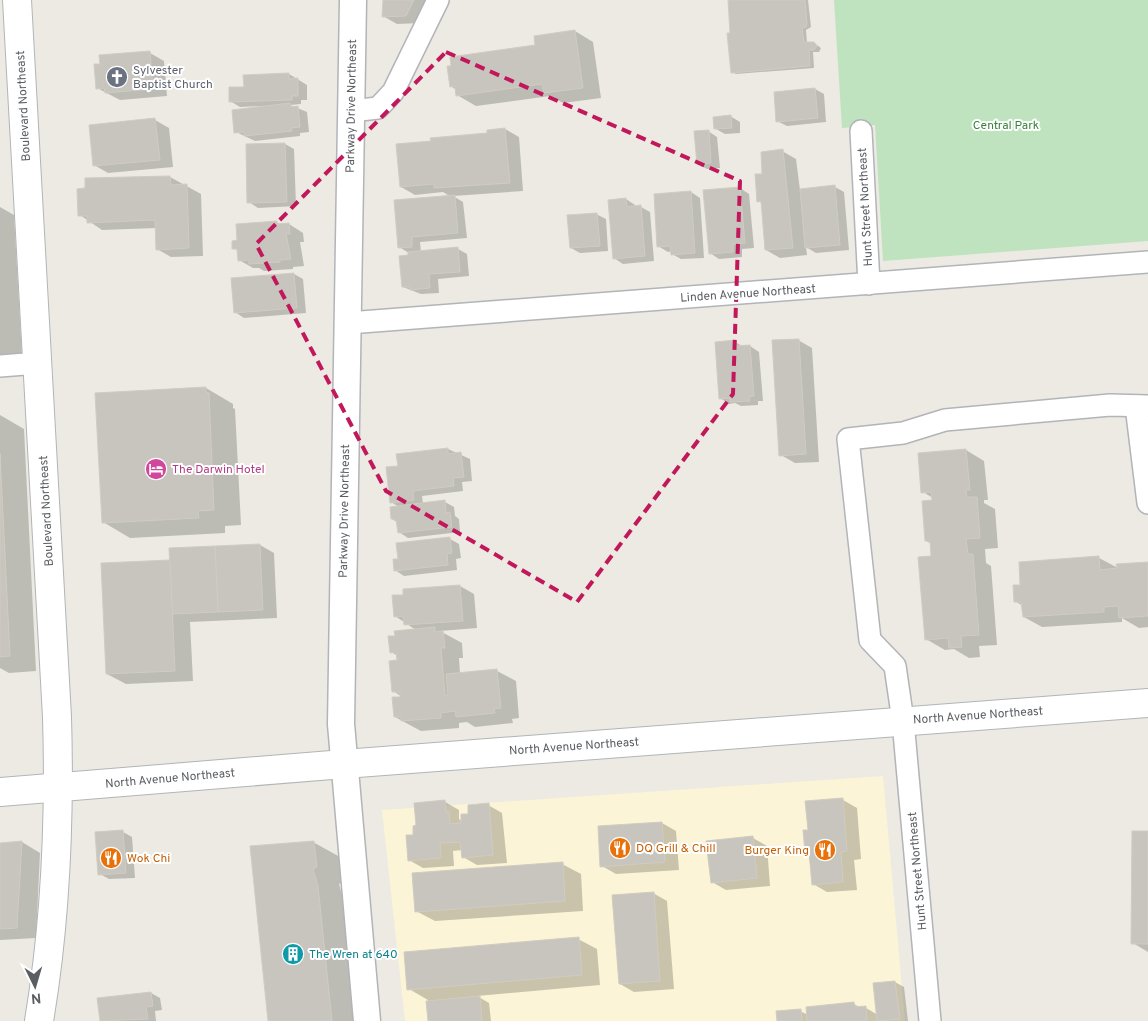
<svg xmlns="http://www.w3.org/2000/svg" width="1148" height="1021" viewBox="0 0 1148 1021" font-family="Overpass,sans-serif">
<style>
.commercial{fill:#fcf4d7}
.green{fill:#bfe3bf}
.shadow{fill:#0003}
.building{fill:#c8c5bf;stroke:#d1ccc0}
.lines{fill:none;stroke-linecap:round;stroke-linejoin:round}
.minor-casing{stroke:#b2b4b9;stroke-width:24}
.tertiary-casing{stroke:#b2b4b9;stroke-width:29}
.secondary-casing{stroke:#b1b5b9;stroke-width:30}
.minor{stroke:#fff;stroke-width:21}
.tertiary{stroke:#fff;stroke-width:26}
.secondary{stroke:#fff;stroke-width:28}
.marked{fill:none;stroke:#c2185b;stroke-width:4;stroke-dasharray:10 6;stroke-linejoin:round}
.labels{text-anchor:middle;stroke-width:4;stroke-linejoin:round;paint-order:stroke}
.worship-label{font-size:12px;fill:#5b616d;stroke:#fff;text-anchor:start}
.street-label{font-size:12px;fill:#5a5e62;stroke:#fff}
.park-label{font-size:12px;fill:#38833c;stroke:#fff}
.hotel-label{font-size:12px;fill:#b23c85;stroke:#fff;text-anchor:start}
.food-label{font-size:12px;fill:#c56008;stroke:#fff;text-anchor:start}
.culture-label{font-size:12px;fill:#0d838f;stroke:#fff;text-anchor:start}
</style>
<rect width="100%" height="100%" fill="#eceae2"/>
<polygon class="commercial" points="883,776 905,1021 405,1021 382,810"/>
<polygon class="green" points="834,0 1148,0 1148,241 883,261 875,125 842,128"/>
<g class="shadow">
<polygon points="384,0 432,0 420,23 397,24 383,16"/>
<polygon points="729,0 808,0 811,27 806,30 807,43 814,43 821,48 819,52 813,52 814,68 736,74 732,72"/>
<polygon points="575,31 593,42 601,98 563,103 550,96 476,106 457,95 456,90 451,86 537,46"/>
<polygon points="150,53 164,61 167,96 120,100 97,88 101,65 101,56"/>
<polygon points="289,74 307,85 307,100 301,100 301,104 290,105 307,112 309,132 300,133 300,136 255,141 236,132 263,108 263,106 240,107 230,101 245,88"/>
<polygon points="815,89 824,94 826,122 787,126 777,121"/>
<polygon points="730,116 740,122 740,133 725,134 716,129"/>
<polygon points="155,120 169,128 173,167 108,173 94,165"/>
<polygon points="505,129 519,137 523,191 453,196 463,202 467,238 420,242 421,252 458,249 467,254 469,276 438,279 439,293 421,294 403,287 409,253 399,247 451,197 443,192 415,195 401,187 489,134"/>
<polygon points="708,131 717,137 720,168 707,169 698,164"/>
<polygon points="285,144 294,149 296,206 258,208 249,202"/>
<polygon points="782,151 796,159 800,190 835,187 844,192 849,250 816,253 806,247 807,255 780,258 766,250 762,203 758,201 764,175"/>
<polygon points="170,177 201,194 203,256 171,257 157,249 156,228 102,230 80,215"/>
<polygon points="740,188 749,194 754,248 742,249 742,257 719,259 710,253"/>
<polygon points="691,192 700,198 704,258 681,259 672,254 672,251 668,252 658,246"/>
<polygon points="626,199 635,205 635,207 641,207 650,212 654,261 623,264 614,258"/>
<polygon points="0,207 14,215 22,356 0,357"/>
<polygon points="596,214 606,219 608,251 580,253 571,248"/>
<polygon points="276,222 282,225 289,224 303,233 304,242 300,242 304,266 293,267 293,269 264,271 259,268 253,268 239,260 238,251 234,248"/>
<polygon points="294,274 303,279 306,313 244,318 235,312"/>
<polygon points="798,340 812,348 819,462 795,463 781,455"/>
<polygon points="735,342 744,347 750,346 759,352 763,401 758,401 758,405 741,406 735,403 729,404 720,398"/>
<polygon points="206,388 233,404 233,408 235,409 241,525 225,526 225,533 130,538 103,522"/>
<polygon points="0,415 24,429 36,671 9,673 0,668"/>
<polygon points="448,449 470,459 472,481 462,482 463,491 422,496 423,504 445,502 454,507 455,516 459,519 460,532 408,538 399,532 397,522 392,519 399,507 391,502 399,467"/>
<polygon points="966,450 984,461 988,500 984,500 984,503 995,509 998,548 985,549 986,563 991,566 997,645 979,646 980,657 969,658 954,649 945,650 926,639 933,557 932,544 926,541 933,501 933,498 923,492"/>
<polygon points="450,539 459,544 461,558 456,559 457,570 404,576 395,570 399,560"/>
<polygon points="260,545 274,553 277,618 190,622 193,681 126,684 107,674 170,561"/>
<polygon points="1099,558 1118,568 1148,563 1148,627 1139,628 1122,618 1122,622 1042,627 1024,617 1023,606 1015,601 1022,586 1020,564"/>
<polygon points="460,586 474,594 477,628 440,631 462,643 463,658 459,658 460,674 497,671 516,681 519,718 512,719 513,723 475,727 467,722 459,723 459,728 421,731 395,717 404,698 393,691 398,661 398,656 391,652 396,637 416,630 395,616 405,596 404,590"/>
<polygon points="843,800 857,808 861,859 854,860 857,890 827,892 813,884 811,854 806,852 809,831"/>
<polygon points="445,802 459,810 459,819 462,821 488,805 502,813 507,863 477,865 463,857 462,850 453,851 454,866 423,868 409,860 415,836"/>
<polygon points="662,823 676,831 679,870 616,874 602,866"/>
<polygon points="123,832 132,837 135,878 109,879 100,874 97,833"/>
<polygon points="1148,833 1148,952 1133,943"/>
<polygon points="753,838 767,846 770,886 726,890 712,882"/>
<polygon points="22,842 40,853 36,938 0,940 0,844"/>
<polygon points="313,842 340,857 343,882 339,884 344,902 356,1021 269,1021"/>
<polygon points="562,864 581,874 583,911 435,921 416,911"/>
<polygon points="653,893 667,901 674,989 634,992 620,984"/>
<polygon points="578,939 597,949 600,985 477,996 489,1003 491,1021 429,1021 428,1000 409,989"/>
<polygon points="895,982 904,987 908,1021 778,1021 800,1011 808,1015 854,1004 861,1008 866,1008 878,1015 875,984"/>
<polygon points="151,993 160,998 162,1010 155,1011 156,1021 101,1021 99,999"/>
</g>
<g class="building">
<polygon points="383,0 414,0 406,16 382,17"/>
<polygon points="728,0 805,0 807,24 806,27 802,28 804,42 814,42 817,46 814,50 809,50 810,66 731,73 727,33 730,33"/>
<polygon points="575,30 583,88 544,93 542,84 456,96 455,86 450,87 447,66 451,66 450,57 535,45 534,36"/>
<polygon points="150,51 153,89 105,93 104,88 96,89 94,64 100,64 99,55"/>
<polygon points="289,73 289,79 298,78 298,96 292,96 292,100 229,102 229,87 244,87 243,75"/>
<polygon points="815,88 818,118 776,122 774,92"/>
<polygon points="290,103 291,107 298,106 300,127 291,128 292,131 244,136 244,132 234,133 232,110"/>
<polygon points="731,115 732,128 714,129 713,117"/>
<polygon points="155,118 160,160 93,166 89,125"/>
<polygon points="505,128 510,183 434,188 434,184 400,187 396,144 431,141 430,138 487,133 487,130"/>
<polygon points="709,130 711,163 697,164 694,131"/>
<polygon points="285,143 287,202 247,203 246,144"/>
<polygon points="783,149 793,248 765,250 761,201 757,202 755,174 762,174 761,152"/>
<polygon points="170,176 171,185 187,184 189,248 156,250 155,220 87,223 87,216 78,216 77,189 85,188 85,178"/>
<polygon points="835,185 840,245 805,248 800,189"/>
<polygon points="740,187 745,243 733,244 733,252 709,254 703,190"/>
<polygon points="691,191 695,253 671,255 670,246 657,247 654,194"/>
<polygon points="455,195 458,233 412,237 412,247 398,248 394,200"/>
<polygon points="626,198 627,207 641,205 645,256 613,259 608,200"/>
<polygon points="597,213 600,246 570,248 567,215"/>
<polygon points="277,221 277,224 289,223 290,234 286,234 291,259 280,260 280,262 249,264 249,260 238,261 237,249 232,249 232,241 237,240 236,224"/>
<polygon points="458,247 460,272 429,274 430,288 410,290 410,287 402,287 399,256 408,255 408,252"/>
<polygon points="294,273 297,308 234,313 231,278"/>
<polygon points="799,339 806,454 779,456 772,340"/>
<polygon points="736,340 736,346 750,345 754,396 749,397 750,401 730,402 730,398 719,399 715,342"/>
<polygon points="206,387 206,392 209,393 214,510 198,511 199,518 102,523 95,393"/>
<polygon points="448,448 448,454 461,452 464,477 453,478 454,486 413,491 414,500 390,503 386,467 398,466 396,454"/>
<polygon points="966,449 970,490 966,490 967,497 977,497 980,538 966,539 968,554 973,554 979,635 961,636 962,647 949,648 948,638 925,640 918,557 931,556 930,541 925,541 922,501 932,500 931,492 921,493 918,453"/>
<polygon points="0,453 10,656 0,657"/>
<polygon points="445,500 446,513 450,512 452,527 398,533 396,519 391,519 390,507"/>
<polygon points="450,537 452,553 447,554 448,565 394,571 393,559 398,559 396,543"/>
<polygon points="260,544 263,610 218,612 215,546"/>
<polygon points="215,546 218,612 172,614 169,548"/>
<polygon points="1099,556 1100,570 1117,568 1116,564 1148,562 1148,616 1119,618 1118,606 1104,607 1104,612 1023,617 1021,602 1014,602 1013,585 1020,585 1019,562"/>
<polygon points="170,560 175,671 106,674 101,563"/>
<polygon points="460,585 463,621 404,625 403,616 394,617 392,595 403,595 403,589"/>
<polygon points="435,627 435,632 443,631 445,648 441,648 445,695 448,695 446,674 497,669 501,708 494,709 495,713 456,717 455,711 441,713 441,718 401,721 401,717 394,717 392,697 400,697 400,692 392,692 389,661 397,660 396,652 390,653 388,636 395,636 394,631"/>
<polygon points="843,798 847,851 841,852 843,882 812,885 809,852 805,852 803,830 808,830 805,801"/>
<polygon points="445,800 446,812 449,812 450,824 461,823 461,814 468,814 468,805 489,803 493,855 462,858 460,842 440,843 441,858 408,861 406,835 413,835 413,826 416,825 414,803"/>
<polygon points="662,822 665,862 600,867 598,826"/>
<polygon points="123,830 126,873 98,875 95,832"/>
<polygon points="1132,831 1148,831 1148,944 1131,944"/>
<polygon points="753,836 757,878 711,883 706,841"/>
<polygon points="22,841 17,928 0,929 0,843"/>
<polygon points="314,841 317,867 313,869 318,886 332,1021 268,1021 250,846"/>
<polygon points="563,862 565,901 415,912 412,873"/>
<polygon points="654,892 660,981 619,984 612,895"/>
<polygon points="579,937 582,975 407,990 404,952"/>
<polygon points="895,981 900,1019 877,1021 873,983"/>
<polygon points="151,992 153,1006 146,1007 148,1019 100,1021 97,998"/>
<polygon points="480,996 482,1021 428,1021 426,1001"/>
<polygon points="854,1002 855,1007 866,1006 867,1021 807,1021 806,1007"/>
<polygon points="801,1009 802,1021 777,1021 776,1011"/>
</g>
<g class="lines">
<g class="minor-casing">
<g id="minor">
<polyline points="351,111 378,108 393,92 438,0"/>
<polyline points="861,131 869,284"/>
<polyline points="348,323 1148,262"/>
<polyline points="0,366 38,363"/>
<polyline points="1136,406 1148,503"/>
<polyline points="930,1021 903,721 895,666 870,640 848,439 903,433 945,420 1110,405 1148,406"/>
</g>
</g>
<g class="tertiary-casing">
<polyline id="tertiary" points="353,0 341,724 367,1021"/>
</g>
<g class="secondary-casing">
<g id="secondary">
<path d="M17,0L57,717C60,819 56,920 39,1021"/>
<polyline points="0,792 344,764 1148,703"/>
</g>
</g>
<use href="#minor" class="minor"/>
<use href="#tertiary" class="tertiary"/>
<use href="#secondary" class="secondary"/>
</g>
<path class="marked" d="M446,52L740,181L733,394L577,602L386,491L256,244Z"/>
<defs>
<g id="church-disc" transform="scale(1.125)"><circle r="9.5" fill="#6b7280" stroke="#fff"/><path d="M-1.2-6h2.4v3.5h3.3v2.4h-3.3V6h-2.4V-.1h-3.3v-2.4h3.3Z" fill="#fff"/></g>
<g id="hotel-disc" transform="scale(1.125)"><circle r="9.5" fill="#d1479c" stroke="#fff"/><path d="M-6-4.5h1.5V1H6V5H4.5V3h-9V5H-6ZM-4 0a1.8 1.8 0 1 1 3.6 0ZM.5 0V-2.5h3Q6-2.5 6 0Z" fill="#fff"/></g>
<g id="restaurant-disc" transform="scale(1.125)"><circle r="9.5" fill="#e8710a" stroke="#fff"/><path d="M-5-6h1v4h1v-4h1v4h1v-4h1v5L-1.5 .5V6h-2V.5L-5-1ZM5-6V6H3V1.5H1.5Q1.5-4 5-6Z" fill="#fff"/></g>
<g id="building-disc" transform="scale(1.125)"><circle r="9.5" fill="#0f9aa8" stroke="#fff"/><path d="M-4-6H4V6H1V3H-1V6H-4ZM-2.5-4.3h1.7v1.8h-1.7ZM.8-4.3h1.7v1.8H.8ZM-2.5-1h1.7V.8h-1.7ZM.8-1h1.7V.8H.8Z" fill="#fff"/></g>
</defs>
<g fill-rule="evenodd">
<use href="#church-disc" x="117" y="77"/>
<use href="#hotel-disc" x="156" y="469"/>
<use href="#restaurant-disc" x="620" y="848"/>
<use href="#restaurant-disc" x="825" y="850"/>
<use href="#restaurant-disc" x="111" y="858"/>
<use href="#building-disc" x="293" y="954"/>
</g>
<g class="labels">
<g class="worship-label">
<text x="133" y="74">Sylvester<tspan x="133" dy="14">Baptist Church</tspan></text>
</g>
<g class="street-label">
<text transform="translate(23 106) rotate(-93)" y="4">Boulevard Northeast</text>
<text transform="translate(351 106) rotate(-89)" y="4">Parkway Drive Northeast</text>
<text transform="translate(865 207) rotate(-93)" y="4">Hunt Street Northeast</text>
<text transform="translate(748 293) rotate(-4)" y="4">Linden Avenue Northeast</text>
<text transform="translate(46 511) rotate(-93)" y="4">Boulevard Northeast</text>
<text transform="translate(344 511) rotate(-89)" y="4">Parkway Drive Northeast</text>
<text transform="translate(978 715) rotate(-4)" y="4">North Avenue Northeast</text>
<text transform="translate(574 746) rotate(-4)" y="4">North Avenue Northeast</text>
<text transform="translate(170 778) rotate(-5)" y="4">North Avenue Northeast</text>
<text transform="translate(917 871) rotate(-95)" y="4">Hunt Street Northeast</text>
</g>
<g class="park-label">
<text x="1006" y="129">Central Park</text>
</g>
<g class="hotel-label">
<text x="172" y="473">The Darwin Hotel</text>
</g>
<g class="food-label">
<text x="636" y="852">DQ Grill &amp; Chill</text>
<text x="809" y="854" text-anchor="end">Burger King</text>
<text x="127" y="862">Wok Chi</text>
</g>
<g class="culture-label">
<text x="309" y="958">The Wren at 640</text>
</g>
</g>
<g transform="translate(35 986) rotate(175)" stroke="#ffffff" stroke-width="4" paint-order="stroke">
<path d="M0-4L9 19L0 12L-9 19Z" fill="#5a5e62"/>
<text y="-8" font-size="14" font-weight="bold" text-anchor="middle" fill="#5a5e62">N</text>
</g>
</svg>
